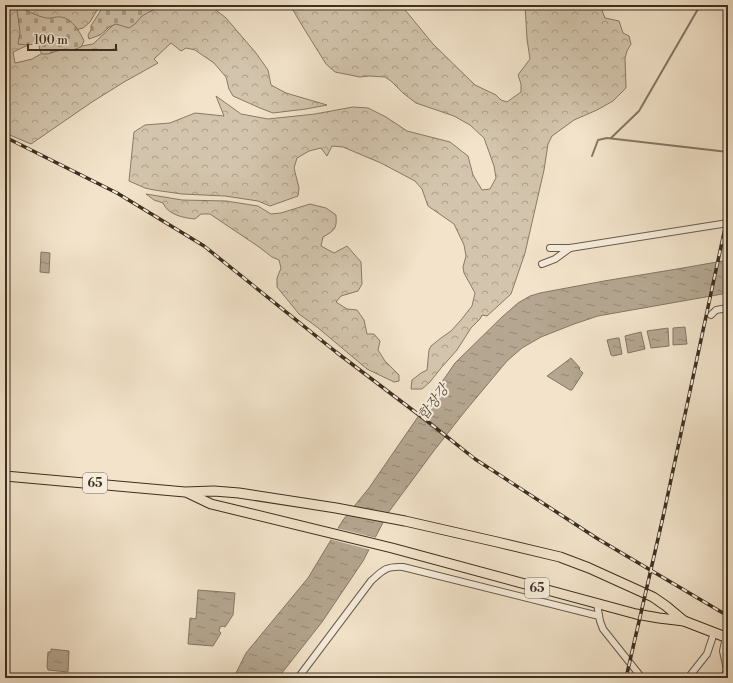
<svg xmlns="http://www.w3.org/2000/svg" width="733" height="683" viewBox="0 0 733 683" font-family="'Libre Bodoni','Noto Serif KR',serif">
<style>
.forest{fill:url(#forest-crowns);stroke:#887a66}
.cemetery{fill:url(#cemetery-stones);stroke:#887a66}
.water{fill:url(#water-ripples);stroke:#847763}
.pier{fill:#f2e3ca}
.lines{fill:none;stroke-linecap:round;stroke-linejoin:round}
.stream{stroke:#847763;stroke-width:2}
.minor-casing{stroke:#6a5d4a;stroke-width:8}
.primary-casing{stroke:#3c3020;stroke-width:11}
.minor{stroke:#f7eddd;stroke-width:6}
.primary{stroke:#f2e3ca;stroke-width:9}
.rail-casing{stroke:#3c3020;stroke-width:3.5}
.rail{stroke:#f7eddd;stroke-width:2;stroke-dasharray:6;stroke-linecap:butt}
.labels{text-anchor:middle;stroke-width:4;stroke-linejoin:round;paint-order:stroke}
.shield{fill:#f7eddd;stroke:#746959;stroke-width:1}
.shield-label{font-size:12px;font-weight:bold;fill:#3c3020}
.water-label{font-size:14px;font-style:italic;fill:#5a4e3c;stroke:#f7eddd}
</style>
<defs>
<pattern id="forest-crowns" width="20" height="18" patternUnits="userSpaceOnUse"><rect width="20" height="18" fill="#d3c5ad"/><path d="M2 6a3 3 0 1 1 6 0M12 15a3 3 0 1 1 6 0" fill="none" stroke="#aca08c"/></pattern>
<pattern id="cemetery-stones" width="16" height="16" patternUnits="userSpaceOnUse"><rect width="16" height="16" fill="#d3c5ad"/><path d="M2 7V4a2 2 0 0 1 4 0v3zM10 15v-3a2 2 0 0 1 4 0v3z" fill="#aca08c"/></pattern>
<pattern id="water-ripples" width="26" height="14" patternUnits="userSpaceOnUse"><rect width="26" height="14" fill="#b4a690"/><path d="M2 4q2-2 4 0t4 0M15 11q2-2 4 0t4 0" fill="none" stroke="#948875"/></pattern>
</defs>
<rect width="100%" height="100%" fill="#f2e3ca"/>
<filter id="stains"><feTurbulence type="fractalNoise" baseFrequency=".005" numOctaves="4"/><feColorMatrix values="0 0 0 0 .2 0 0 0 0 .09 0 0 0 0 .02 0 0 0 .5 -.17"/></filter>
<radialGradient id="worn" r=".72"><stop offset=".6" stop-color="#630" stop-opacity="0"/><stop offset="1" stop-color="#630" stop-opacity=".3"/></radialGradient>
<g class="forest">
<polygon points="5,5 100,5 90,22 83,28 75,30 41,39 13,52 15,63 20,62 32,59 55,46 76,47 93,44 125,14 150,5 163,5 176,8 210,7 216,10 226,18 256,53 268,70 271,85 286,93 327,105 306,109 273,113 260,108 233,96 229,89 226,77 214,63 195,50 186,48 181,51 171,43 154,59 158,63 124,82 92,102 31,144 5,133"/>
<polygon points="290,5 401,5 433,44 475,85 496,95 501,100 507,102 521,92 521,84 518,75 530,59 527,39 525,5 600,5 605,18 619,21 623,33 629,36 631,44 627,51 625,58 626,88 613,101 597,110 574,120 552,136 548,144 544,170 525,253 511,294 487,316 482,315 480,319 471,328 457,350 441,368 430,382 422,389 411,389 412,380 421,373 427,370 429,350 431,346 441,338 451,331 461,320 472,306 475,293 464,273 463,267 466,256 464,245 454,224 428,206 422,189 415,181 381,163 343,147 332,146 327,156 321,148 309,151 297,158 294,168 299,188 298,196 270,206 258,201 225,196 182,194 154,190 145,188 129,181 134,132 145,125 170,123 195,113 224,116 216,96 241,114 268,119 315,114 353,107 368,108 386,117 407,131 450,142 468,156 473,175 482,190 490,189 496,178 494,166 484,138 470,125 454,116 416,103 403,93 391,81 385,77 369,76 360,77 335,72 326,64 303,27"/>
<path d="M146,194L182,200L226,201L258,206L271,214L281,213L310,204L326,208L336,215C337,229 335,230 323,237L321,246L334,253L347,246L361,262L362,284L358,291L341,296L336,302L347,309L357,310L364,320L367,334H374L380,341L378,350L385,361L399,375V381L394,382L367,369L317,327L299,314L277,287V278L281,268L279,260L272,257L259,247L210,214H201L195,219C184,218 168,215 163,203L154,200Z"/>
</g>
<g class="cemetery">
<polygon points="104,5 159,5 154,10 147,13 142,16 135,24 129,28 116,24 109,27 106,30 100,35 89,39 88,35 91,30 91,26"/>
<path d="M19,7C28,11 36,16 46,18C51,19 56,16 61,17C72,18 80,32 84,41L81,47L73,50L65,49L54,52L48,54H42L40,51L39,45L35,44L27,45L18,44L20,32L17,9Z"/>
</g>
<g class="water">
<polygon points="41,252 50,253 49,273 40,272"/>
<polygon points="728,260 728,293 598,316 574,324 541,337 522,348 507,361 466,410 433,452 388,513 363,561 322,622 278,678 233,678 236,673 246,653 308,578 343,520 369,488 455,363 502,317 518,303 530,296 540,293 604,281 683,268"/>
<polygon points="685,327 687,344 673,345 673,328"/>
<polygon points="668,328 669,346 651,348 647,331"/>
<polygon points="641,332 645,349 628,353 625,336"/>
<polygon points="617,338 619,338 622,354 613,356 611,355 607,340"/>
<polygon points="571,358 580,368 579,369 583,373 572,390 570,390 547,376"/>
<polygon points="198,590 235,593 233,615 225,627 223,626 220,627 219,631 221,633 213,646 188,644 190,618 196,619"/>
<polygon points="51,649 69,651 68,672 48,670 47,667 48,652 51,652"/>
</g>
<polygon class="pier" points="336,528 377,538 371,550 329,539"/>
<g class="lines">
<g class="stream">
<polyline points="611,138 639,111 698,9 702,5"/>
<polyline points="592,156 598,140 607,138 728,152"/>
</g>
<g class="minor-casing">
<g id="minor">
<polyline points="550,248 570,248 728,223"/>
<polyline points="542,264 555,259 570,248"/>
<polyline points="711,315 716,310 728,308"/>
<polyline points="597,604 600,621 603,629 642,678"/>
<path d="M298,678L371,581C383,570 386,566 403,567L599,616"/>
<polyline points="688,678 707,654 714,633"/>
<polyline points="724,678 727,670 723,651 726,637"/>
</g>
</g>
<g class="primary-casing">
<g id="primary">
<polyline points="5,476 185,492 214,491 239,493 336,508 405,521 497,542 560,557 589,568 653,597 666,606 684,621"/>
<polyline points="188,493 211,504 392,548 636,614 659,618 684,621 728,638"/>
</g>
</g>
<use href="#minor" class="minor"/>
<use href="#primary" class="primary"/>
<g class="rail-casing">
<g id="rail">
<polyline points="5,137 117,193 204,246 336,352 427,421 475,459 598,539 728,616"/>
<polyline points="626,678 663,517 728,214"/>
</g>
</g>
<use href="#rail" class="rail"/>
</g>
<g class="labels">
<g class="shield">
<rect x="83" y="473" width="24" height="20" rx="3"/>
<rect x="525" y="578" width="24" height="20" rx="3"/>
</g>
<g class="shield-label">
<text x="95" y="487">65</text>
<text x="537" y="592">65</text>
</g>
<g class="water-label">
<text transform="translate(433 402) rotate(-53)" y="5">합장강</text>
</g>
</g>
<rect width="733" height="683" fill="none" stroke="#f2e3ca" stroke-width="20"/>
<rect x="6" y="6" width="721" height="671" fill="none" stroke="#3c3020" stroke-width="2"/>
<rect x="10" y="10" width="713" height="663" fill="none" stroke="#3c3020"/>
<path d="M28 44v6h88v-6" fill="none" stroke="#3c3020" stroke-width="2"/>
<text x="34" y="44" font-size="12" fill="#3c3020" stroke="#f7eddd" stroke-width="3" paint-order="stroke">100 m</text>
<rect width="100%" height="100%" filter="url(#stains)"/>
<rect width="100%" height="100%" fill="url(#worn)"/>
</svg>
